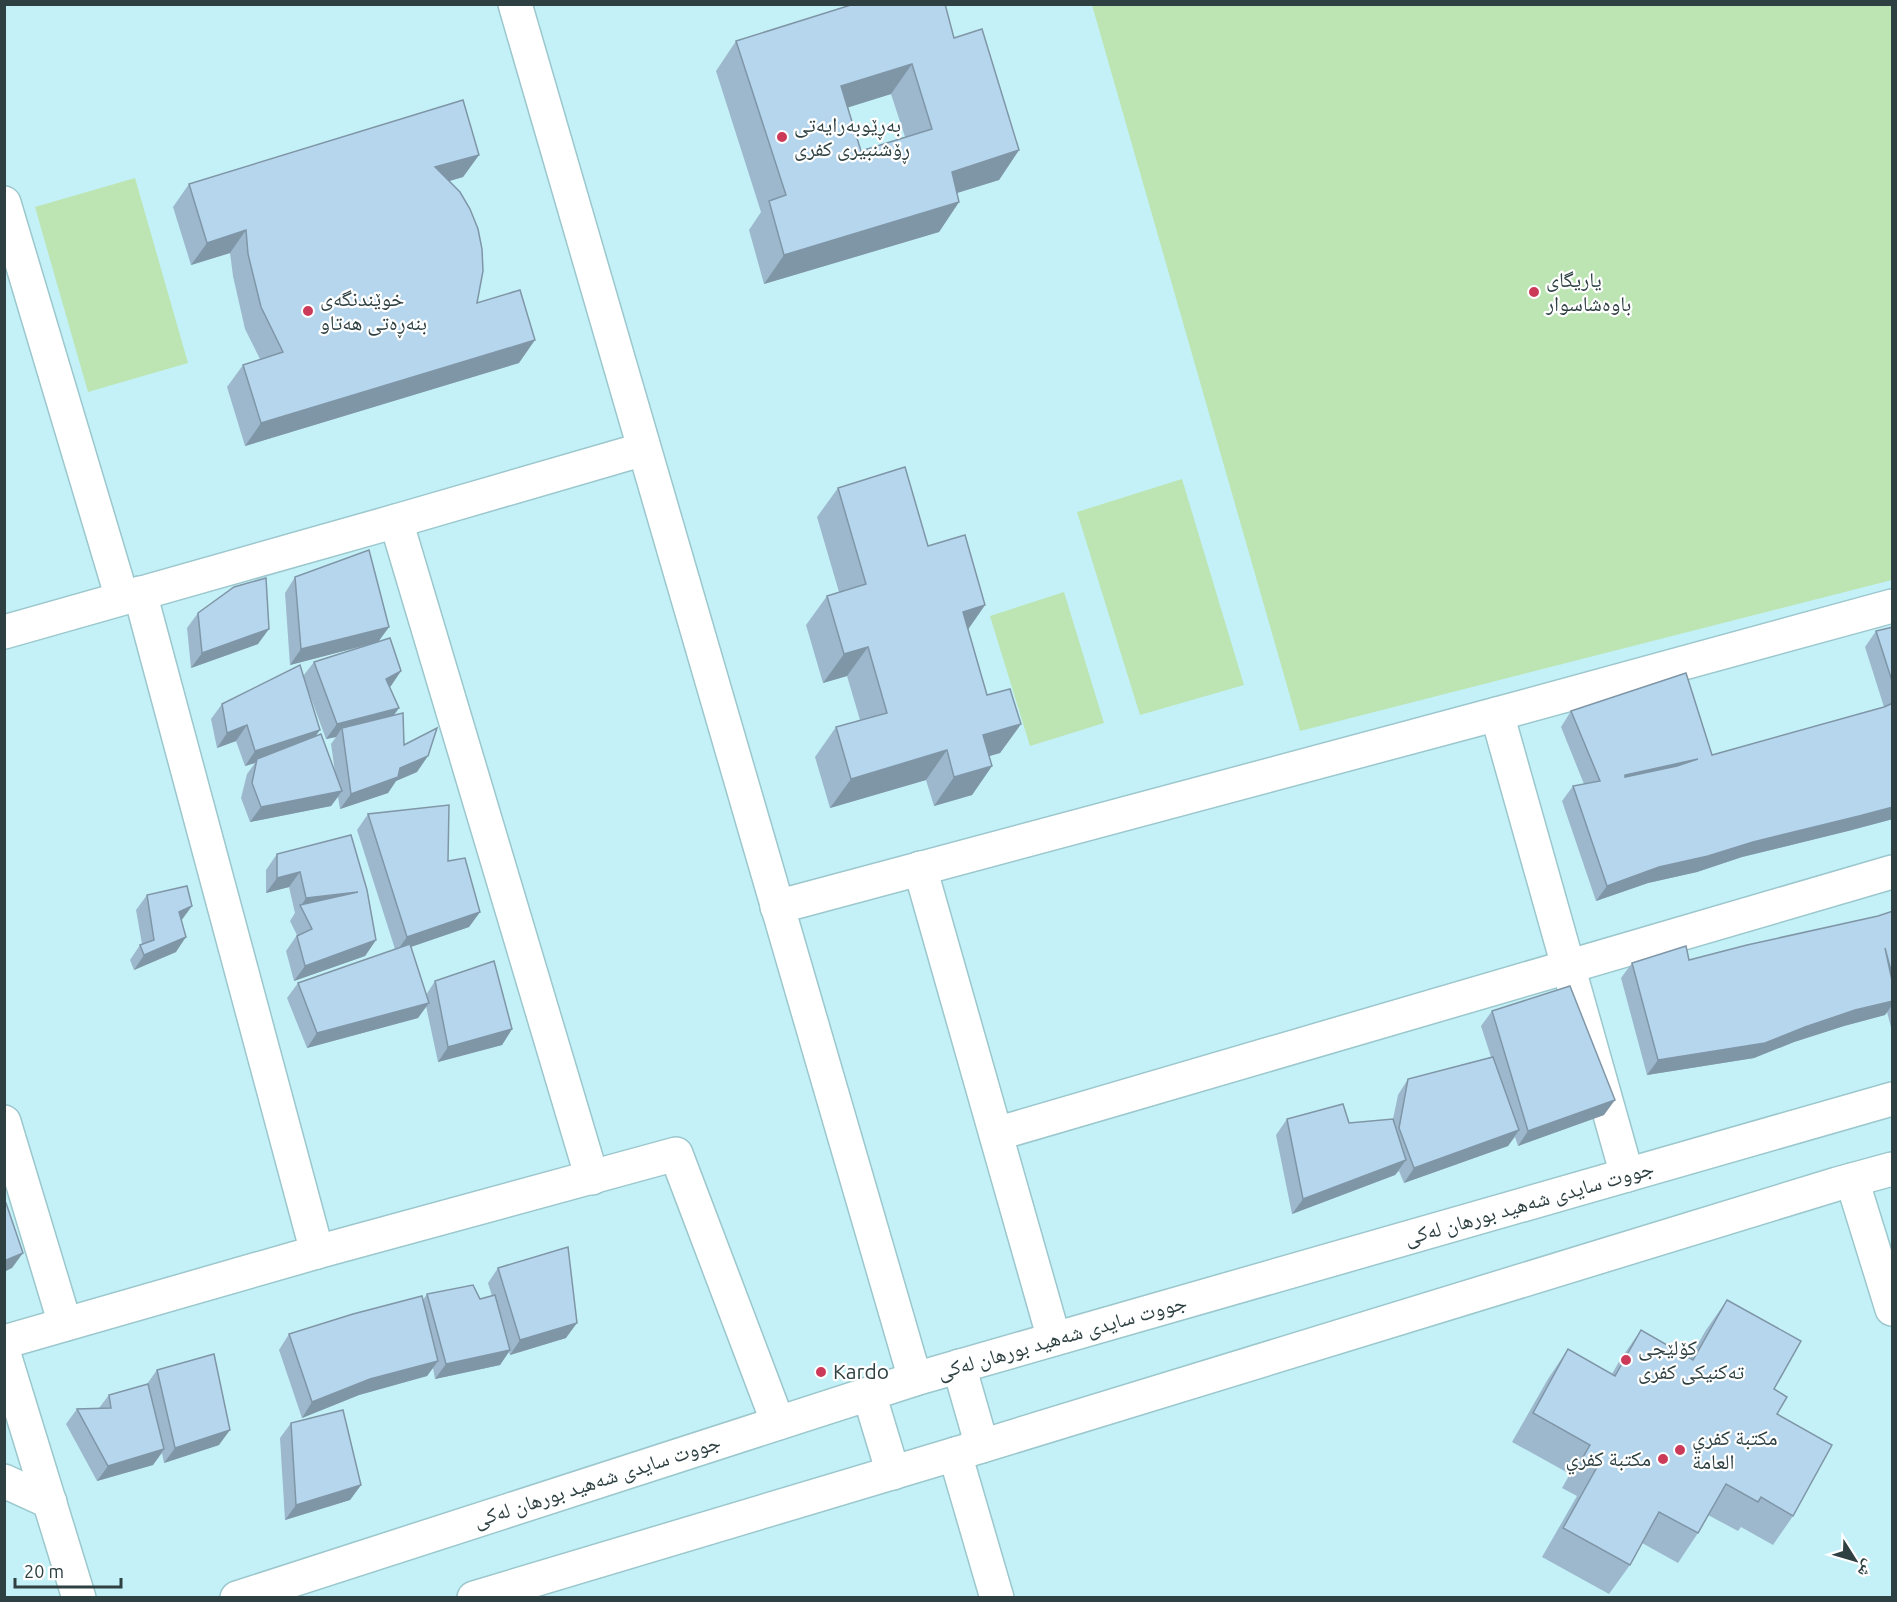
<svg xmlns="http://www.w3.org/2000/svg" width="1897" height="1602" viewBox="0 0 1897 1602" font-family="Ubuntu,'Noto Naskh Arabic',sans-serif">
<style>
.garden{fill:#bce5b3}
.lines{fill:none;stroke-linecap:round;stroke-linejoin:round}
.minor-casing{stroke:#9bc7cd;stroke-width:36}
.minor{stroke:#fff;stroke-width:33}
.wall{fill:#9db8cd;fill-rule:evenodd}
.shaded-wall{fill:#7f96a7}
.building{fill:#b6d6ee;stroke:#7f96a7;stroke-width:1.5;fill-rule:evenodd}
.poi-dot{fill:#cb3b59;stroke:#fff;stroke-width:2}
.labels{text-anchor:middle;stroke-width:4.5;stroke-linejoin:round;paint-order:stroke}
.poi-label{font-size:21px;fill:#2e4042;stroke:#fff;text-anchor:start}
.street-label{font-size:21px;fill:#2e4042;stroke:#fff}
</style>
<rect width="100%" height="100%" fill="#c4f1f7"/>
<g class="garden">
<polygon points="1092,5 1892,5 1892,580 1300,731"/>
<polygon points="135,178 188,363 88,392 35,207"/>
<polygon points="1182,479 1244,685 1140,715 1077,512"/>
<polygon points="1064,592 1104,723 1030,746 990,616"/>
</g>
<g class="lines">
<g class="minor-casing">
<g id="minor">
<polyline points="515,4 915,1379"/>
<polyline points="4,203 122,598"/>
<polyline points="396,521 592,1178"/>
<polyline points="140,593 317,1252"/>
<polyline points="4,632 396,521 644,449"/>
<polyline points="1497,714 1627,1175"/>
<polyline points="920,868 1054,1339"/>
<polyline points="777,907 1497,714 1892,606"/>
<polyline points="4,1122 65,1324"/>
<polyline points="996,1134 1892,872"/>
<polyline points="1852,1180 1892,1309"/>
<polyline points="4,1342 317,1252 676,1154 778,1423"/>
<polyline points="4,1354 79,1598"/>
<polyline points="959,1366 982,1446"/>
<polyline points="869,1394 893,1473"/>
<polyline points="955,1454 997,1598"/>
<polyline points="4,1481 50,1502"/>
<polyline points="237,1598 915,1379 1892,1099"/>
<polyline points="474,1598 982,1446 1837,1184 1892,1169"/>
</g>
</g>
<use href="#minor" class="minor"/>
</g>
<g class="wall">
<path d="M954,38L1019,150L999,180L957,193L959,202L939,232L764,284L749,230L761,212L716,71L736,41ZM891,94L905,137L861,151L848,107Z"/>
<polygon points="479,155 463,177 449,181 477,303 519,363 245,446 227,387 243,365 260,359 245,329 233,276 230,253 191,265 173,207 189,184"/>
<polygon points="838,488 928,546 985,605 968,629 987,695 1021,724 1000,753 989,756 992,766 972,795 934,806 926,780 830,808 815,757 836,727 860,720 847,676 823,683 806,625 827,596 839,592 817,517"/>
<polygon points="295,577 389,627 378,642 290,665 285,593"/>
<polygon points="198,613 258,644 191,668 187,628"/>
<polygon points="1893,627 1893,819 1848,831 1742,857 1697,872 1648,883 1596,901 1562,801 1573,786 1584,784 1561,727 1571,711 1712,755 1884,707 1865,647 1876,631"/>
<path d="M314,662L401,671L389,687L399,708L393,716L404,745L417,772L396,781L388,793L340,809L338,797L331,806L250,822L241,798L247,774L255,763L245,766L236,741L217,748L211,719L222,704L303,676ZM308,690L326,739L336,737L331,744L335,772L316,736Z"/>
<polygon points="368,814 448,861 480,912 469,927 411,947 426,995 435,981 512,1029 502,1045 438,1062 426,1006 418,1018 307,1048 287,998 298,983 395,949 357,830"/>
<polygon points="351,835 376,940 365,956 294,981 286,951 297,935 290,921 295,913 289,887 266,893 266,870 277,854"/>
<polygon points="147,895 182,920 176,952 134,970 130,960 140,945 142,944 136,910"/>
<polygon points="1893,911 1893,1035 1887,1012 1885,1015 1844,1026 1794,1042 1754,1058 1647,1075 1621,978 1632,963 1689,960 1878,916"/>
<polygon points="1492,1011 1604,1115 1518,1146 1515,1137 1508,1146 1404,1183 1399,1171 1395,1175 1292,1214 1276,1135 1287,1119 1349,1123 1393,1119 1398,1095 1408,1079 1491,1057 1481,1026"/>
<polygon points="498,1268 566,1338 510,1355 509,1352 500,1365 435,1379 433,1368 427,1376 359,1395 302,1418 279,1350 289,1334 423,1300 427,1294 480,1299 492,1296 488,1283"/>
<polygon points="1727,1300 1774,1389 1793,1516 1773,1545 1741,1527 1738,1531 1708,1515 1698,1533 1678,1563 1642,1543 1630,1565 1609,1594 1542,1557 1577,1496 1562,1488 1570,1474 1512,1442 1548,1379 1568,1349 1612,1374 1620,1360 1641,1330 1690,1358 1706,1330"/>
<polygon points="157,1370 219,1445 164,1463 162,1453 153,1465 97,1481 66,1424 77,1409 99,1408 109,1395 147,1384"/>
<polygon points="291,1423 361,1485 350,1500 285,1520 280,1438"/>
</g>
<g class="shaded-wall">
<polygon points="912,64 891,94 821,116 841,86"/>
<polygon points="1019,150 999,180 931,201 952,172"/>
<polygon points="479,155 463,177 419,190 435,167"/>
<polygon points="959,202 939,232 764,284 784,255"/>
<polygon points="246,230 230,253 191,265 207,243"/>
<polygon points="535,340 519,363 245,446 261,423"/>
<polygon points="985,605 965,634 963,612"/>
<polygon points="389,627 378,642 290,665 301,649"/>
<polygon points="269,629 258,644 191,668 202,653"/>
<polygon points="868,647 847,676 823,683 844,654"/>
<polygon points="401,671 391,686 375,695 386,679"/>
<polygon points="399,708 388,723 342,728 336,737 326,739 337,724"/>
<polygon points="1021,724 1000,753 962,764 983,735"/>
<polygon points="247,725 236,741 217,748 227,733"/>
<polygon points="320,730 309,745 257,759 255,763 245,766 255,751"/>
<polygon points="947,750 926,780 830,808 851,779"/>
<polygon points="428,756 417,772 396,781 388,793 340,809 351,794 400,768"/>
<polygon points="1698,759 1614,791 1625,775"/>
<polygon points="992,766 972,795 934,806 954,777"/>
<polygon points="342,791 331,806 250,822 261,807"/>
<polygon points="1893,807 1893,819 1848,831 1742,857 1697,872 1648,883 1596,901 1607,886 1659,867 1753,842"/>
<polygon points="300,872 289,887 266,893 277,878"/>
<polygon points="358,892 301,906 306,898"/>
<polygon points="192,906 181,921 179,912"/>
<polygon points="480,912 469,927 396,952 407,937"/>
<polygon points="186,937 176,952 134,970 144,955"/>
<polygon points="376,940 365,956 294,981 305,966"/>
<polygon points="1893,1001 1893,1004 1885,1015 1844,1026 1794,1042 1754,1058 1647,1075 1658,1060 1805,1027 1855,1010"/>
<polygon points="429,1003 418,1018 307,1048 317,1033"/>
<polygon points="512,1029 502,1045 438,1062 448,1047"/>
<polygon points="1615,1100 1604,1115 1518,1146 1528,1131"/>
<polygon points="1519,1130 1508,1146 1404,1183 1414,1168"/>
<polygon points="1406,1160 1395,1175 1292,1214 1303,1199"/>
<polygon points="23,1253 12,1268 4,1272 4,1261"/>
<polygon points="577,1323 566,1338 510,1355 520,1340"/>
<polygon points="510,1350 500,1365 435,1379 446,1364"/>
<polygon points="438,1361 427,1376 359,1395 302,1418 312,1402 370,1379"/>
<polygon points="230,1430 219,1445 164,1463 175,1448"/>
<polygon points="164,1449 153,1465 97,1481 108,1466"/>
<polygon points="361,1485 350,1500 285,1520 296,1505"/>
</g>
<g class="building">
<path d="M854,4H945L954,38L982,29L1019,150L952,172L959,202L784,255L769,201L786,195L736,41ZM912,64L932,129L861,151L841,86Z"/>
<polygon points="463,100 479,155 435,167 460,192 470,209 478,229 482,249 483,271 477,303 520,290 535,340 261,423 243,365 283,352 261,307 248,254 246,230 207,243 189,184"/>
<polygon points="905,467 928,546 965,535 985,605 963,612 987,695 1010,689 1021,724 983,735 992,766 954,777 947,750 851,779 836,727 887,713 868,647 844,654 827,596 866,584 838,488"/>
<polygon points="369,550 389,627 301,649 295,577"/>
<polygon points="266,578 269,629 202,653 198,613 234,587"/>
<polygon points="1893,627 1893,684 1876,631"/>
<polygon points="390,638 401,671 386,679 399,708 337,724 314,662"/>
<polygon points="300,665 320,730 255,751 247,725 227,733 222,704"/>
<path d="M1686,673L1712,755L1884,707L1893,703V807L1859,816L1753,842L1708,856L1659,867L1607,886L1573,786L1600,781L1571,711ZM1698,759L1677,766L1625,777V775Z"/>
<polygon points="403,713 404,745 437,728 428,756 400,768 398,777 351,794 342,728"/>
<polygon points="321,734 342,791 261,807 252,783 257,759"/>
<polygon points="449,805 448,861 465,858 480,912 407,937 368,814"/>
<polygon points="351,835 367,890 376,940 305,966 297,936 312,929 300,905 358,892 306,898 300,872 277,878 277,854"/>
<polygon points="187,886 192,906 179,912 186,937 144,955 140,945 154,940 147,895"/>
<polygon points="1893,911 1893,978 1885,948 1893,985 1893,1001 1855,1010 1805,1027 1765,1043 1658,1060 1632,963 1686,946 1689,960 1747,945 1878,916"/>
<polygon points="410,944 429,1003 317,1033 298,983"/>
<polygon points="494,961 512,1029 448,1047 435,981"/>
<polygon points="1570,986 1615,1100 1528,1131 1492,1011"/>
<polygon points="1493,1057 1519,1130 1414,1168 1399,1128 1408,1079"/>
<polygon points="1343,1104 1349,1123 1393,1119 1406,1160 1303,1199 1287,1119"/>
<polygon points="4,1203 6,1203 23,1253 4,1261"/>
<polygon points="568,1247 577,1323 520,1340 498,1268"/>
<polygon points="473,1285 480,1299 495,1295 510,1350 446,1364 427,1294"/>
<polygon points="422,1296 438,1361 370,1379 312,1402 289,1334 353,1314"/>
<polygon points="1727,1300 1801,1341 1774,1389 1787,1397 1777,1414 1832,1445 1793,1516 1761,1497 1758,1502 1726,1484 1698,1533 1659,1512 1630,1565 1563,1528 1597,1467 1582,1459 1590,1445 1533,1413 1568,1349 1615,1376 1641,1330 1693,1360"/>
<polygon points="214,1354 230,1430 175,1448 157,1370"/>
<polygon points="148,1384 164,1449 108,1466 77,1409 111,1408 109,1395"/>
<polygon points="343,1410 361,1485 296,1505 291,1423"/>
</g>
<g class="poi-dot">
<circle cx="782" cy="137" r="6"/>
<circle cx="1534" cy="292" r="6"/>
<circle cx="308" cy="311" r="6"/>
<circle cx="1626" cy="1360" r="6"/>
<circle cx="821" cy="1372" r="6"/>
<circle cx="1680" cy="1450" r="6"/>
<circle cx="1663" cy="1459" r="6"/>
</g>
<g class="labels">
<g class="poi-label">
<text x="794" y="132">بەڕێوبەرایەتی<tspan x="794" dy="24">ڕۆشنبیری کفری</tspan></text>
<text x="1546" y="287">یاریگای<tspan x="1546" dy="24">باوەشاسوار</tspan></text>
<text x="320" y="306">خوێندنگەی<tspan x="320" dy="24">بنەڕەتی هەتاو</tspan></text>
<text x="1638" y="1355">کۆلێجی<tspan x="1638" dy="24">تەکنیکی کفری</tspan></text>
<text x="833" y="1379">Kardo</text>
<text x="1692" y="1445">مكتبة كفري<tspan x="1692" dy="24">العامة</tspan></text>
<text x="1651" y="1466" text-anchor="end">مكتبة كفري</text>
</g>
<g class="street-label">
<text transform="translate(1529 1203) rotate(-16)" y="7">جووت سایدی شەهید بورهان لەکی</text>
<text transform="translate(1062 1337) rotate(-16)" y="7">جووت سایدی شەهید بورهان لەکی</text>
<text transform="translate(597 1481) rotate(-18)" y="7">جووت سایدی شەهید بورهان لەکی</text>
</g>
</g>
<rect width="1897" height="1602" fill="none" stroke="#2e4042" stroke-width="12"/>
<g transform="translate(1855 1560) rotate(127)" stroke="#ffffff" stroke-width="4.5" paint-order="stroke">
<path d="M0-4.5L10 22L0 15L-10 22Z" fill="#2e4042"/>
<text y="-9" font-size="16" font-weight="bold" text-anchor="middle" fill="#2e4042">ش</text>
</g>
<path d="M15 1578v9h106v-9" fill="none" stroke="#2e4042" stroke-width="3"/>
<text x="24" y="1578" font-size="18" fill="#2e4042" stroke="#ffffff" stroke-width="4.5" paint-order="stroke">20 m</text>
</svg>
